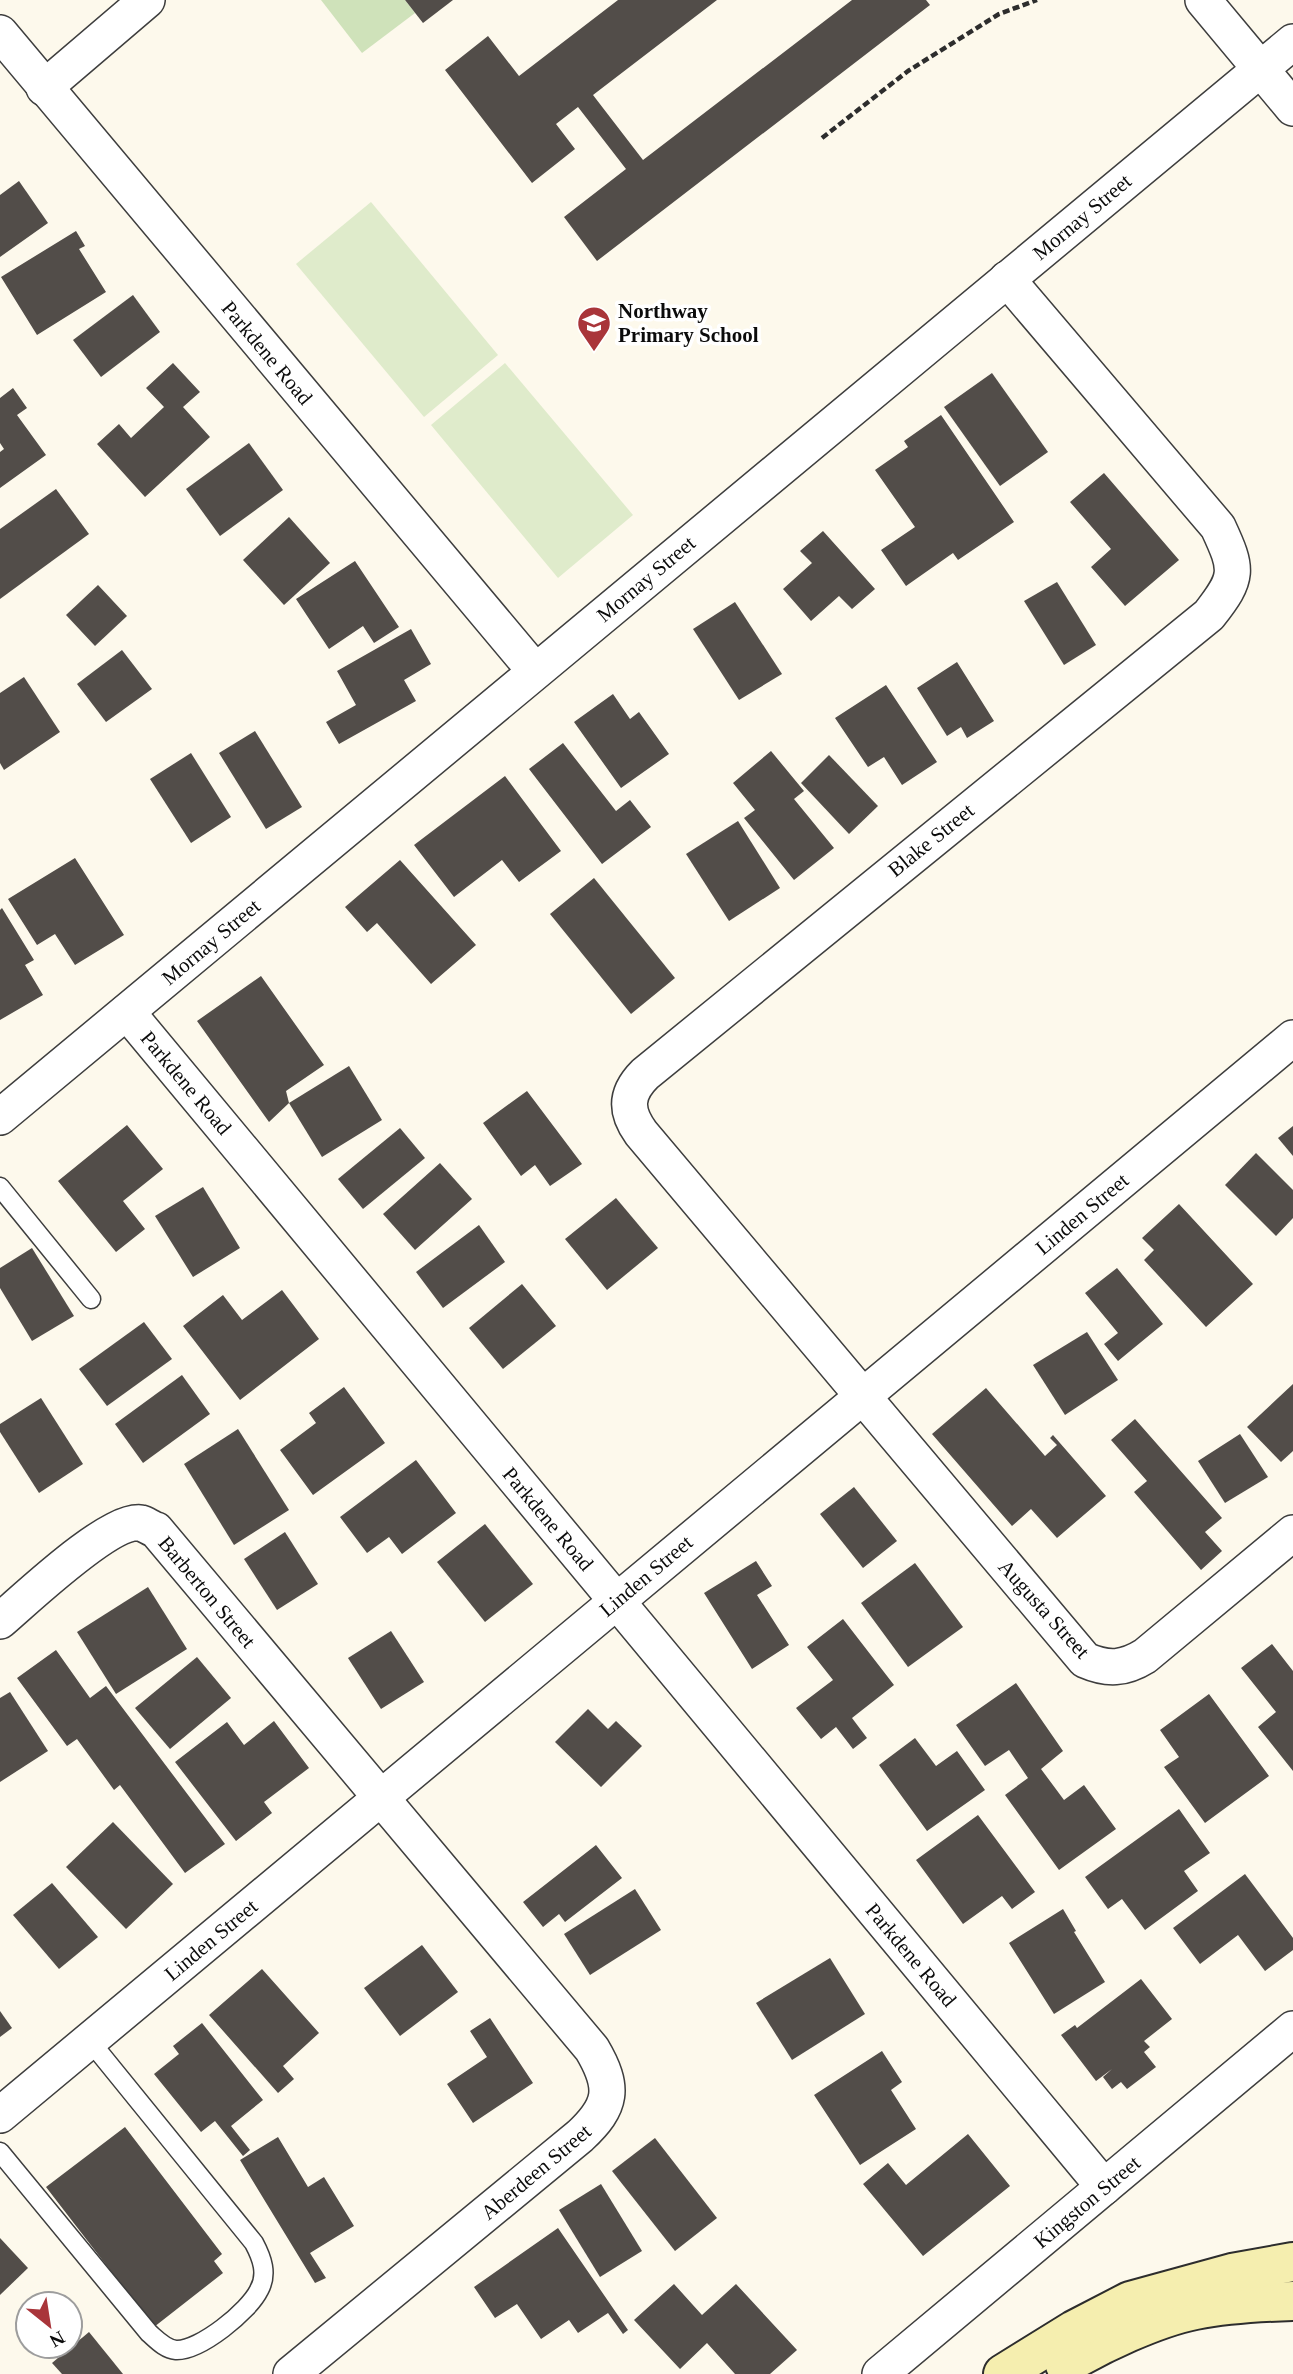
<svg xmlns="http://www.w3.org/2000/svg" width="1293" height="2374" viewBox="0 0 1293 2374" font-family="Georgia,serif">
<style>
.green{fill:#cfe2ba}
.pitch{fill:#dfebcb}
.building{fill:#524d49}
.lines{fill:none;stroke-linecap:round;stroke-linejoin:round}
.lane-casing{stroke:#3e3e3e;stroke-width:21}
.street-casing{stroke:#3e3e3e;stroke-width:38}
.secondary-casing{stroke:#2d2d2d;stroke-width:42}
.path{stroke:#2d2d2d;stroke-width:4.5;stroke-dasharray:7 3.5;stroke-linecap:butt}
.lane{stroke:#fff;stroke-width:18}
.street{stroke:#fff;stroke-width:35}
.secondary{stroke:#f5eeaf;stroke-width:38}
.labels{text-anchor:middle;stroke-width:7;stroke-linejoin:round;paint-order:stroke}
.street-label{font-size:21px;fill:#0b0b0b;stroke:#fff}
.poi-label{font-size:21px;font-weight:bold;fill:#0b0b0b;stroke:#fff;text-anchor:start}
</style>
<rect width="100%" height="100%" fill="#fdf9ec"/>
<polygon class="green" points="321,0 405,0 415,13 362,53"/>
<g class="pitch">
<polygon points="371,202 498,355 424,417 296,264"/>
<polygon points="505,363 633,515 558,578 431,425"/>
</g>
<g class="building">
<polygon points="405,0 453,0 423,23"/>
<polygon points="618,0 717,0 593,95 643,160 852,0 926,0 930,5 597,261 564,217 626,169 578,107 556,124 575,149 532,183 445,70 488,36 519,76"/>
<polygon points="19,181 48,223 0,257 0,195"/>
<polygon points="76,231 85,246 79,249 106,292 37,335 1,277"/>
<polygon points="133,295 160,332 101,377 73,340"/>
<polygon points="173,363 200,392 183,407 210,437 145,497 97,444 119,424 131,438 164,407 146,388"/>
<polygon points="992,373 1048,452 1000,486 944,407"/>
<polygon points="13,388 27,408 17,415 46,455 0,488 0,452 4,449 0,443 0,398"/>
<polygon points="941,415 1014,522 958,560 953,553 906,586 881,550 915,527 875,470 908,447 904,441"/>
<polygon points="249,443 283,490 220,536 186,489"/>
<polygon points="1104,473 1179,560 1125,606 1091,567 1111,549 1070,502"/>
<polygon points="56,489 89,534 0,599 0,529"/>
<polygon points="289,517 330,563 284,605 243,560"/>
<polygon points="823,531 875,589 852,609 839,596 811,621 783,589 812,563 800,551"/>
<polygon points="355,561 399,627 374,643 363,626 329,649 296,599"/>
<polygon points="1057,582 1096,645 1064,665 1024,601"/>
<polygon points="98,585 127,616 95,646 66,615"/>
<polygon points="735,602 782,674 739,700 693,629"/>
<polygon points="411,629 431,664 404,680 416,701 339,744 326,722 356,705 337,671"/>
<polygon points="122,650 152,689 106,722 77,684"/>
<polygon points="957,662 994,721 967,738 961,727 947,736 917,688"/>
<polygon points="24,677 60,732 4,770 0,763 0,693"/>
<polygon points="886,685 937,762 902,785 884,757 868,767 835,718"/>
<polygon points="613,694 630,719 639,712 669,754 621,788 574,722"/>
<polygon points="255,731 302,807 266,829 219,753"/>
<polygon points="563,743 616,811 630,800 651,827 602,864 529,769"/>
<polygon points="771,751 804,791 794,799 834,848 794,880 744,818 755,810 733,783"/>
<polygon points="191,753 231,817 191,843 150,779"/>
<polygon points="829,755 878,806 849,834 801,783"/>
<polygon points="505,776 561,851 519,882 502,860 454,897 414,845"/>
<polygon points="738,821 780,888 729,921 686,854"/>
<polygon points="75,858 124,935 75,965 55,934 37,945 8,899"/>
<polygon points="400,860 476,945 431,984 377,923 367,932 345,907"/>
<polygon points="594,878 675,978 631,1014 550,914"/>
<polygon points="2,908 34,960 25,965 43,995 0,1020 0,910"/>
<polygon points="261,976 324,1065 286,1091 289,1103 269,1122 197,1021"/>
<polygon points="349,1066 382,1120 322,1157 289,1103"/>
<polygon points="527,1091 582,1164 550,1186 535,1165 521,1176 483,1123"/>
<polygon points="127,1125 163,1169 123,1201 145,1229 116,1252 58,1181"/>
<polygon points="1293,1126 1293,1156 1278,1138"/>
<polygon points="400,1128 425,1158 363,1209 338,1179"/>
<polygon points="1256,1153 1293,1190 1293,1218 1276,1236 1225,1185"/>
<polygon points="440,1163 472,1199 415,1250 383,1214"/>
<polygon points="203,1187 240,1248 193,1277 155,1216"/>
<polygon points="616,1198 658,1248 607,1290 565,1239"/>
<polygon points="1179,1204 1253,1284 1206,1327 1144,1260 1154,1250 1142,1238"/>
<polygon points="479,1225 505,1262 443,1308 416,1272"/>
<polygon points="32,1248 74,1316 32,1341 0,1288 0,1268"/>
<polygon points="1117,1268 1163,1324 1118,1361 1104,1344 1118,1333 1085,1293"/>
<polygon points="522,1284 556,1326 503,1369 469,1328"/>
<polygon points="282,1290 319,1339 240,1400 183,1326 223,1295 242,1320"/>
<polygon points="144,1322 172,1359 107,1406 79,1369"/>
<polygon points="1087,1332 1118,1380 1065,1415 1033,1365"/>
<polygon points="182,1375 210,1414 143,1463 115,1424"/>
<polygon points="1293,1384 1293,1451 1281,1462 1247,1427"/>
<polygon points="344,1387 385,1443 313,1495 280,1450 316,1423 309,1413"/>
<polygon points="986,1388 1045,1456 1057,1445 1050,1438 1053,1435 1106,1496 1057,1538 1031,1509 1012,1526 932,1434"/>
<polygon points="41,1398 83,1464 39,1493 0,1432 0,1424"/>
<polygon points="1135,1419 1222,1518 1205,1532 1222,1551 1201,1570 1134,1492 1147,1481 1111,1440"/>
<polygon points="238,1429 289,1510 234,1545 184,1464"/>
<polygon points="1240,1434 1268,1477 1225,1503 1198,1461"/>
<polygon points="416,1460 456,1513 402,1554 389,1537 367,1553 340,1517"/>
<polygon points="854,1487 897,1541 863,1568 820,1514"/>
<polygon points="485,1524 533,1584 485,1622 437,1562"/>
<polygon points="285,1532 318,1584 277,1610 244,1559"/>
<polygon points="756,1561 772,1586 757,1595 789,1645 752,1669 704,1593"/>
<polygon points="915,1563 963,1627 908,1667 861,1603"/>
<polygon points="148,1587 187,1649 116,1694 77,1632"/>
<polygon points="843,1619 894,1685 852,1718 867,1738 853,1749 836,1727 821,1739 796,1708 833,1680 807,1647"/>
<polygon points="391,1631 424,1682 381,1709 348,1658"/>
<polygon points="1272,1644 1293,1671 1293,1771 1258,1727 1276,1712 1241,1668"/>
<polygon points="56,1650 90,1698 106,1686 225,1844 185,1873 120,1785 114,1790 77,1739 67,1746 17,1678"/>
<polygon points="197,1657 231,1698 170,1749 135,1708"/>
<polygon points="1016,1683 1063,1751 1041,1769 1064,1800 1084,1785 1116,1829 1059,1870 1005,1795 1028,1778 1009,1750 985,1766 956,1725"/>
<polygon points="10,1692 48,1751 0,1782 0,1698"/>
<polygon points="1209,1694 1269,1776 1205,1823 1164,1767 1179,1757 1160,1730"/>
<polygon points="588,1709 608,1729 616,1721 642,1746 601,1787 555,1742"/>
<polygon points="274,1721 309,1768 264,1802 272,1813 236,1841 175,1762 227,1722 244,1745"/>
<polygon points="915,1738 936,1766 957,1751 985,1790 927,1831 879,1765"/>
<polygon points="1179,1809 1210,1853 1184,1871 1198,1891 1145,1930 1122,1899 1108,1909 1085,1877"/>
<polygon points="978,1815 1035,1892 1012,1909 1002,1896 963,1924 916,1860"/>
<polygon points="113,1822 173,1884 126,1929 66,1867"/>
<polygon points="596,1845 622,1878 565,1922 559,1914 543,1927 523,1902"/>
<polygon points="1245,1874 1293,1938 1293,1950 1265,1971 1238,1935 1200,1964 1173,1928"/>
<polygon points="52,1883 98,1937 59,1969 13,1915"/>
<polygon points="635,1889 661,1930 590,1975 564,1934"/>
<polygon points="1063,1909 1076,1931 1074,1932 1105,1982 1054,2014 1009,1943"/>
<polygon points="422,1945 458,1992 400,2036 364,1988"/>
<polygon points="830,1958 865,2014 792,2060 756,2003"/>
<polygon points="262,1969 319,2033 283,2066 294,2079 278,2093 209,2015"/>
<polygon points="1141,1979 1172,2019 1144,2041 1150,2047 1144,2052 1156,2067 1127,2089 1121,2082 1112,2089 1103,2077 1112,2069 1096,2081 1061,2035 1075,2025 1077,2028"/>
<polygon points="0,2011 12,2028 0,2037"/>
<polygon points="490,2018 533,2083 473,2123 447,2084 487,2057 470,2031"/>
<polygon points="202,2023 263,2100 231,2126 250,2150 243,2156 215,2121 201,2132 154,2074 179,2054 173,2046"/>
<polygon points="882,2051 902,2082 891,2090 916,2129 860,2165 814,2095"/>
<polygon points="125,2127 222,2254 214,2261 223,2273 154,2327 46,2187"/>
<polygon points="968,2134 1010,2186 923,2256 863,2184 888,2163 906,2185"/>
<polygon points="278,2137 308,2187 324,2177 354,2226 310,2253 326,2278 315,2283 240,2160"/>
<polygon points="655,2138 717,2218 675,2251 612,2171"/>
<polygon points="601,2184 642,2251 600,2277 559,2210"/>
<polygon points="558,2228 628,2330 623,2334 608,2313 578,2333 569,2320 541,2339 517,2304 495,2318 474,2287"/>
<polygon points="0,2238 28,2268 0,2295"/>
<polygon points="674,2284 702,2315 736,2284 797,2350 770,2374 735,2374 707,2343 680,2369 634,2320"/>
<polygon points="89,2332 123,2374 62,2374 52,2363"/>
</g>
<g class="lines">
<g class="lane-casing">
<g id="lane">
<polyline points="0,1187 91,1299"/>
<path d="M0,2152L149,2333C157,2340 165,2349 176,2350C200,2351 249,2311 259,2290C268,2274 262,2258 254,2243L90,2041"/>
</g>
</g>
<g class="street-casing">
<g id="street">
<polyline points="1203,0 1293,108"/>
<polyline points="0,33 535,671"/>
<polyline points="44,88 147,0"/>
<path d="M1007,279L1218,527C1238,570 1239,577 1209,615L645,1074C625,1094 625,1111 641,1133L1085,1660C1108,1670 1124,1669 1145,1656L1293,1533"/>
<polyline points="127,1012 1104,2187"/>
<polyline points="0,1117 1293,42"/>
<path d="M0,1621C26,1599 109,1519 141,1523C145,1524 152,1529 156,1530L592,2049C615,2088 612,2106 580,2136L291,2374"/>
<polyline points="0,2115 1293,1038"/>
<polyline points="880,2374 1293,2029"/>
</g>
</g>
<g class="secondary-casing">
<g id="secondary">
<path d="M1065,2365C1100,2344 1155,2318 1195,2310C1226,2304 1261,2302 1293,2301"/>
<polyline points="1003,2374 1074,2330 1130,2301 1232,2273 1293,2262"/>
</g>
</g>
<polyline class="path" points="822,138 908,71 999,14 1037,0"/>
<use href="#lane" class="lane"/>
<use href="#street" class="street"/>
<use href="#secondary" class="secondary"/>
</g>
<defs>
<g id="school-pin" transform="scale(1.75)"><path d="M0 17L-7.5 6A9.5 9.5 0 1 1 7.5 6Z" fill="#a9353a" stroke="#fff"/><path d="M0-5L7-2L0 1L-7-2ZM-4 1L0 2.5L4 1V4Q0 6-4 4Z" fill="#fff"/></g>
</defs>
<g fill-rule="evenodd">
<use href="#school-pin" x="594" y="323"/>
</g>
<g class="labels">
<g class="street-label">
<text transform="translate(1082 217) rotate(-40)" y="7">Mornay Street</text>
<text transform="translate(267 353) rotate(50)" y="7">Parkdene Road</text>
<text transform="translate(646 579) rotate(-40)" y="7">Mornay Street</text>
<text transform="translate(931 840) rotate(-39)" y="7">Blake Street</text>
<text transform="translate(211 942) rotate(-40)" y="7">Mornay Street</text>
<text transform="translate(186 1083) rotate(50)" y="7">Parkdene Road</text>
<text transform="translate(1082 1214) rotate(-40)" y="7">Linden Street</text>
<text transform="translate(548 1519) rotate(50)" y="7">Parkdene Road</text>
<text transform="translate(646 1576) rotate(-40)" y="7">Linden Street</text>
<text transform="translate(207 1592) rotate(50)" y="7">Barberton Street</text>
<text transform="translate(1044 1609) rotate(48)" y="7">Augusta Street</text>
<text transform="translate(211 1940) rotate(-40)" y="7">Linden Street</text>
<text transform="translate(911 1955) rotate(50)" y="7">Parkdene Road</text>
<text transform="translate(536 2172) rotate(-40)" y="7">Aberdeen Street</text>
<text transform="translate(1087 2202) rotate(-40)" y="7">Kingston Street</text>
</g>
<g class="poi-label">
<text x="618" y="318">Northway<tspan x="618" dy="24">Primary School</tspan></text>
</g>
</g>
<g transform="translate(49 2325) rotate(150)"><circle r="33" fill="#ffffff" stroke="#9d9d9d" stroke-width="2"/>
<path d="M0-5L12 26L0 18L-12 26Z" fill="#a9353a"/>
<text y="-10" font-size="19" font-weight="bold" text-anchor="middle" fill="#0b0b0b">N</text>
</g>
</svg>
